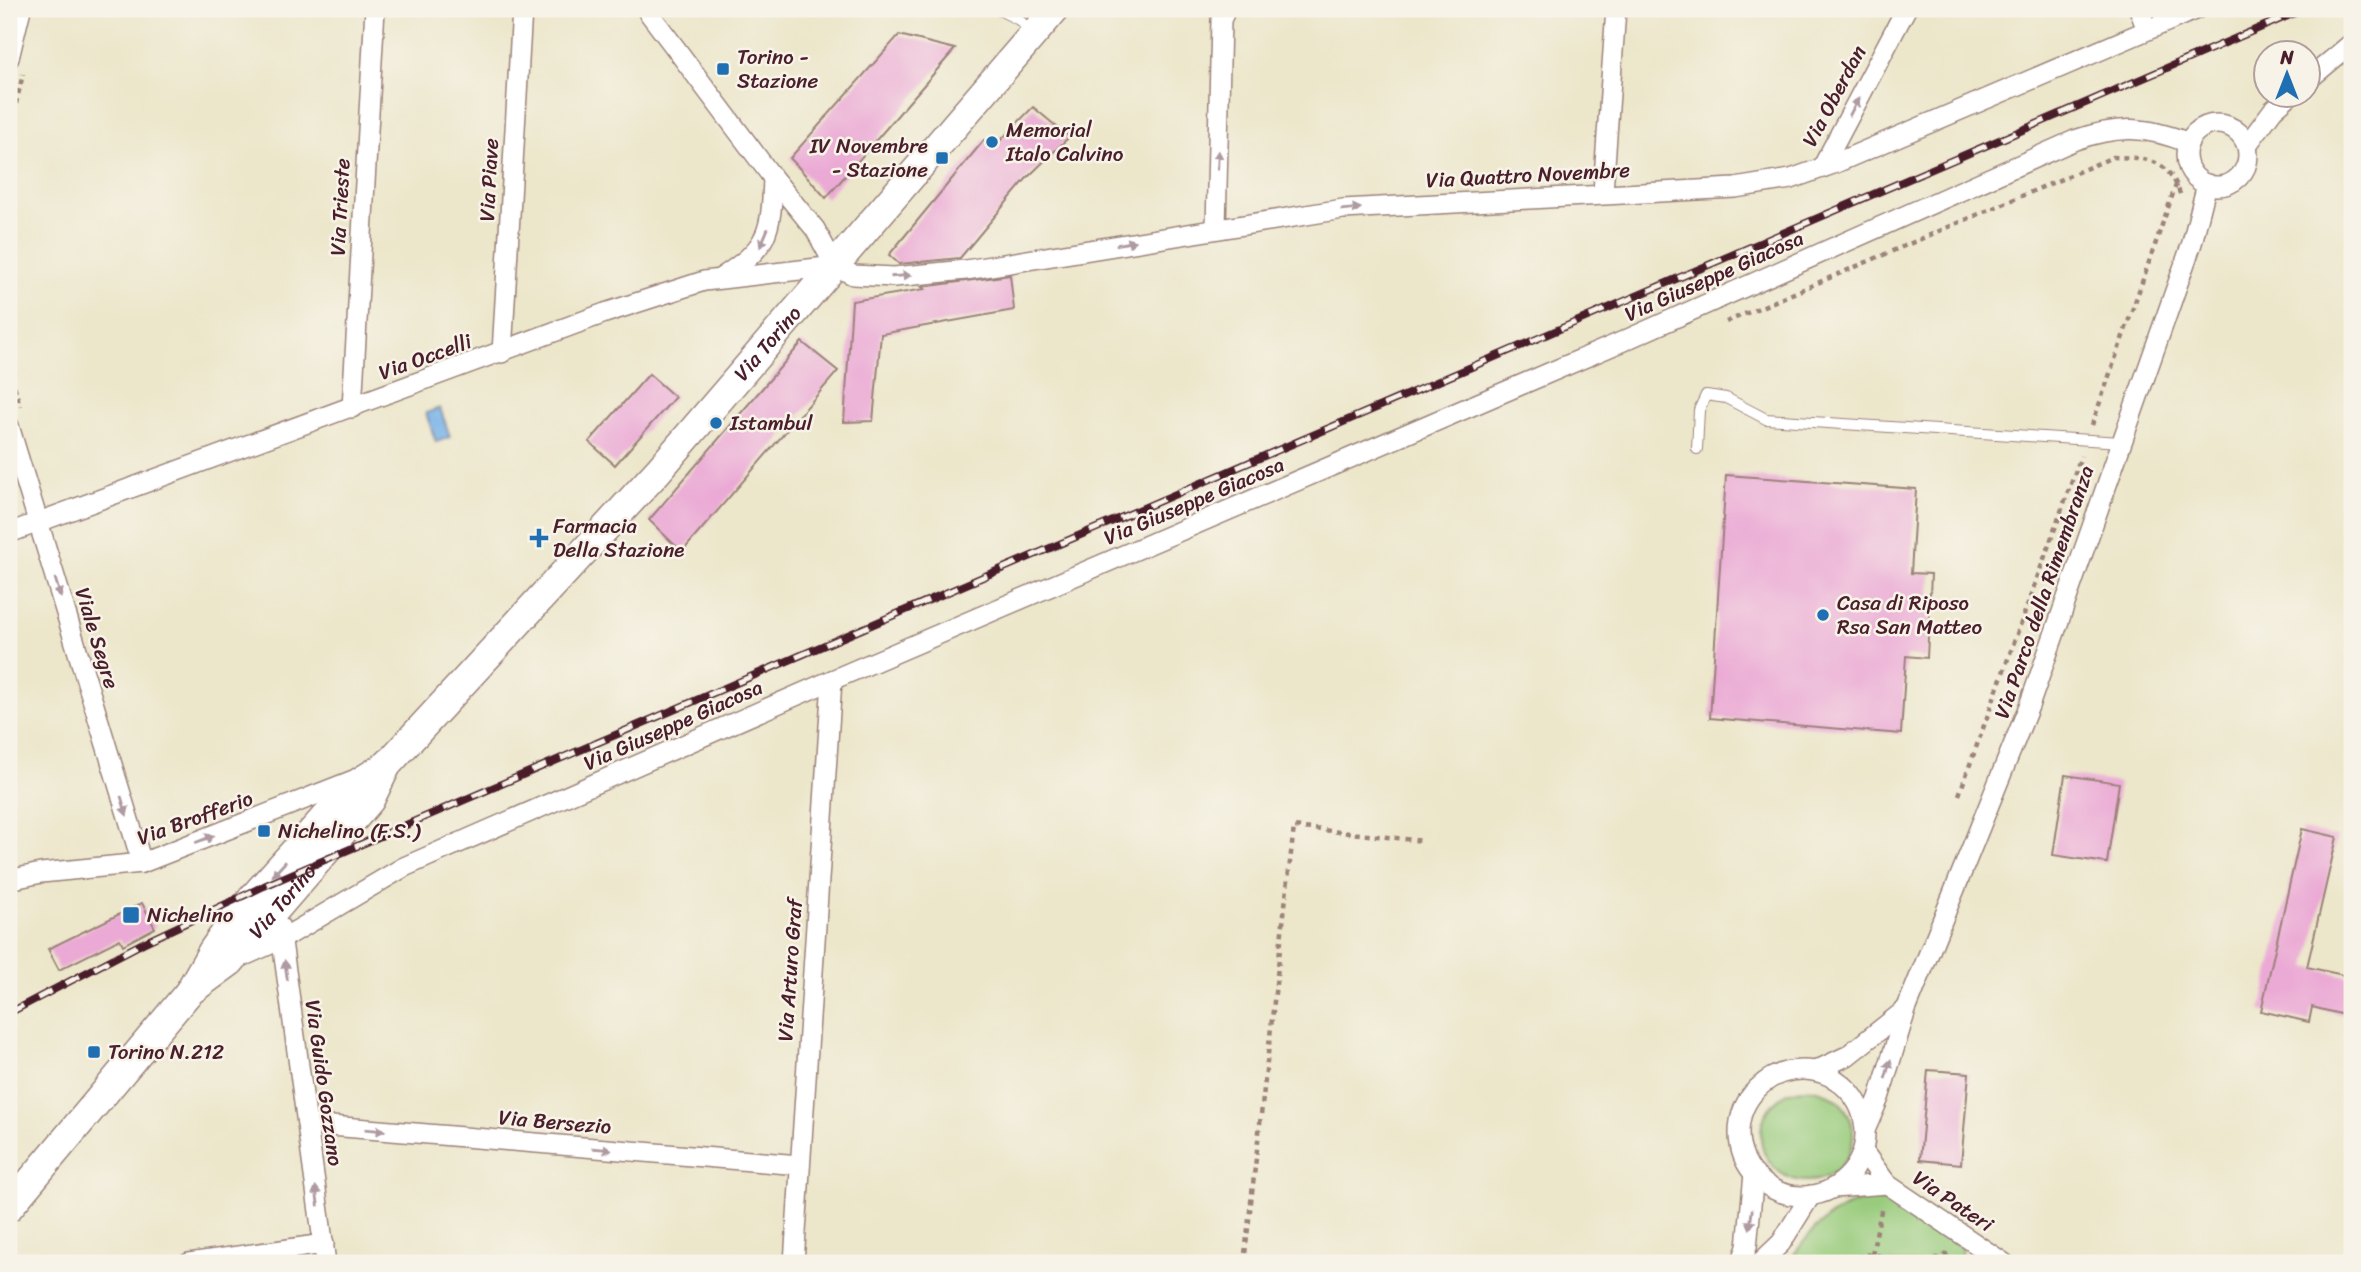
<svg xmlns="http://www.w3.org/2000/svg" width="2361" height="1272" viewBox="0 0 2361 1272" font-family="Sriracha,sans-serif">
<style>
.green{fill:#98cb7b;stroke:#717553;stroke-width:2}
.water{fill:#75b1e7;stroke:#606889;stroke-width:2}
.building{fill:#ebaad5}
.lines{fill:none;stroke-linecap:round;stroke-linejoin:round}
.lane-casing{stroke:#9b827a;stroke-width:12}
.street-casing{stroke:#9b827a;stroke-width:22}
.secondary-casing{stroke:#9b827a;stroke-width:31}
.path{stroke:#9b827a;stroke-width:4.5;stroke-dasharray:5 5;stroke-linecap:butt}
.lane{stroke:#fff;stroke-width:10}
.street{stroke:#fff;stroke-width:19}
.secondary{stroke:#fff;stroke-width:28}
.rail-casing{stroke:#4a1f2b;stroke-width:8}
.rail{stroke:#f7f3e8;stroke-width:5;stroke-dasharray:16;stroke-linecap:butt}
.oneway{fill:#ae9aa0}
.poi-dot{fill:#1f6fb2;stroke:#f7f3e8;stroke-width:2.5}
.labels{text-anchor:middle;stroke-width:5;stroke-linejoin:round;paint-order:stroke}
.poi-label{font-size:21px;fill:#4a1f2b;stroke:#f7f3e8;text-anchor:start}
.street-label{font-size:21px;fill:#4a1f2b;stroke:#f7f3e8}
</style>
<rect width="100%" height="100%" fill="#f7f3e8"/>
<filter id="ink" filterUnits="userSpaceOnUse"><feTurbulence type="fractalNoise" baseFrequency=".0143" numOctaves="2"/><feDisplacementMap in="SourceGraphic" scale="14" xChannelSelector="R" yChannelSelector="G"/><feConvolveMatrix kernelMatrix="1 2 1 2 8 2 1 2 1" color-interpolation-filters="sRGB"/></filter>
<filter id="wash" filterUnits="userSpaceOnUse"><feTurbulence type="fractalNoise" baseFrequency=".00686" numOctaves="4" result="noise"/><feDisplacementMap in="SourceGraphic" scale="28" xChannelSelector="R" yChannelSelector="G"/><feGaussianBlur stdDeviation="1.57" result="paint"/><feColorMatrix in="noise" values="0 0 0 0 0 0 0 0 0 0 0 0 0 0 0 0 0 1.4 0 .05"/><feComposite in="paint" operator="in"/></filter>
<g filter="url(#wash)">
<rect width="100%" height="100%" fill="#ece6ca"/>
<g class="green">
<circle cx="1807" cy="1135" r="46"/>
<path d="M1863,1200H1887L1962,1247L1960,1263H1788C1808,1233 1828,1211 1863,1200Z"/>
</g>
<polygon class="water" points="440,408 450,437 436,442 426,413"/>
<g id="blocks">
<g class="building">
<polygon points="899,35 955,49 826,198 790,158"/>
<polygon points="1033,107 1069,137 1026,179 960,258 899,264 889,255 984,140 993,148"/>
<polygon points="1010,275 1014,310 881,334 873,421 844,422 852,301 925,289 922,287"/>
<polygon points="802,342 838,371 682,552 649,520"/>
<polygon points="649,374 675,397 615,465 589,442"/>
<polygon points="1726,475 1916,489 1911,573 1931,574 1927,658 1906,656 1901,734 1710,718"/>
<polygon points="2065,775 2119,783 2107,863 2053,855"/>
<polygon points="2302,829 2337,837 2307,967 2352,977 2352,1017 2312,1007 2309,1022 2261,1011"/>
<polygon points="142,903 155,928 123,945 120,939 59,970 48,949"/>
<polygon points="1928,1070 1969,1073 1961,1164 1920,1160"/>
</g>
</g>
</g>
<g filter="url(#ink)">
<use href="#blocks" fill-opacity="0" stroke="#9b827a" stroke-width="2"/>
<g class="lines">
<g class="lane-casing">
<g id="lane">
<polyline points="997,9 1019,20 1032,32"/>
<polyline points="1697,449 1699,410 1706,395 1726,398 1766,419 2121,442"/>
</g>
</g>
<g class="street-casing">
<g id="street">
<polyline points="646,9 773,178 815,229 835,266"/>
<polyline points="2139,9 2147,30"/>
<polyline points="9,58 21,9"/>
<polyline points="2308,80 2352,43"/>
<circle cx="2217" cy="155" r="31"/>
<polyline points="2247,145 2273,110 2291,94"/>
<polyline points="1822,168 1906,9"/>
<polyline points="1603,192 1616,9"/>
<polyline points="1216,228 1221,20 1226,9"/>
<polyline points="835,266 853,275 894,277 966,270 1343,209 1735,188 1791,179 1836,163 2197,9"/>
<path d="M721,278C769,246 771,234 773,178"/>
<polyline points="502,353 522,9"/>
<polyline points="352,408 375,9"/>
<polyline points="9,426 142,863"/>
<polyline points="9,533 605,313 704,281 835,266"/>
<polyline points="9,880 41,873 142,863 351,781"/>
<polyline points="280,927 326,1263"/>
<path d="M237,959L282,939L404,867L832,680L1621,342L2075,140C2118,125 2146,126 2189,143"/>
<circle cx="1802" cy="1133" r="63"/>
<polyline points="1815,1071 1847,1056 1905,1010"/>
<polyline points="307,1124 800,1165"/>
<polyline points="1866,1128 1879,1098 1906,1010 2029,706 2192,243 2207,184"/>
<polyline points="1863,1151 1887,1184"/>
<polyline points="1833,1188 1887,1184 2004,1263"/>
<polyline points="189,1263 324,1244"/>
<polyline points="794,1263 832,680"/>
<polyline points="1741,1263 1747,1247 1754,1174"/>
<polyline points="1760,1263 1781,1243 1811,1195"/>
</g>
</g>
<g class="secondary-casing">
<g id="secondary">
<path id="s1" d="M189,992L230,962L370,800L387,765L658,471L1055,9"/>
<polyline points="9,1207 189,992 213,950 240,912 353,786 387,765"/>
</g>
</g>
<g class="path">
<polyline points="9,133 23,74"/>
<path d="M1726,322L2113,157C2148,158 2169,158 2181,197"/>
<polyline points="9,367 20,406"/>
<polyline points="2092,425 2176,185"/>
<polyline points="1959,795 2081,456"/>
<polyline points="1872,1254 1882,1206"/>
<polyline points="1244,1263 1294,827 1424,841"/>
<path d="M1848,1263C1862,1252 1878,1251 1892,1263"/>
<polyline points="1925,1263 1950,1253"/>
</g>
<use href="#lane" class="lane"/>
<use href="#street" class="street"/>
<use href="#secondary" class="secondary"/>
<g class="rail-casing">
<polyline id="rail" points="9,1013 143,943 264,886 2304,9"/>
</g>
<use href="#rail" class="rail"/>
</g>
<defs><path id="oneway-solid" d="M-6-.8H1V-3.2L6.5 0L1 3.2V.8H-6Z" transform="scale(1.75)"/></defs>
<g class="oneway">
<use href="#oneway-solid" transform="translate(1854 107) rotate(-62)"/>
<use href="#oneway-solid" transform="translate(1218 160) rotate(-88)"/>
<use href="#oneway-solid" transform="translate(1351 209) rotate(-5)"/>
<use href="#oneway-solid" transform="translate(764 238) rotate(113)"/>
<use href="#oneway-solid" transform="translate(1126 243) rotate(-10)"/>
<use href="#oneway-solid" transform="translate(901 276) rotate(-4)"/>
<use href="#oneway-solid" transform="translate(58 588) rotate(73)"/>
<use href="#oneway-solid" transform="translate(124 806) rotate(73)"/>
<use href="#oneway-solid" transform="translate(205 839) rotate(-21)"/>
<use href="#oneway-solid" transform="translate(279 869) rotate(132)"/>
<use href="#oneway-solid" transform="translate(286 970) rotate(-98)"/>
<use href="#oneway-solid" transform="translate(1888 1069) rotate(-74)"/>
<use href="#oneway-solid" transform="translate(375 1130) rotate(5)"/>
<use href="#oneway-solid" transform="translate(602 1149) rotate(5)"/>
<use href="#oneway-solid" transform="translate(317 1196) rotate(-98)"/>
<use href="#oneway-solid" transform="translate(1751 1219) rotate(97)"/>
</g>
</g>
<g class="poi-dot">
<rect x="716" y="62" width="14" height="14" rx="3.5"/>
<circle cx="992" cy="142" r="7"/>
<rect x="935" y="151" width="14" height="14" rx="3.5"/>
<circle cx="716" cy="423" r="7"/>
<path d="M535.5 527.5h7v7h7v7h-7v7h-7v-7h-7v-7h7z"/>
<circle cx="1823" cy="615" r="7"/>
<rect x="257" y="824" width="14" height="14" rx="3.5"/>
<rect x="122" y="906" width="18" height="18" rx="3.5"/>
<rect x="87" y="1045" width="14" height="14" rx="3.5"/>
</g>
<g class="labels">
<g class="poi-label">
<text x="737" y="64">Torino -<tspan x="737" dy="24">Stazione</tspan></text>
<text x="1006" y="137">Memorial<tspan x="1006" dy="24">Italo Calvino</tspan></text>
<text x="928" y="153" text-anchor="end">IV Novembre<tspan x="928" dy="24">- Stazione</tspan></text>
<text x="730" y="430">Istambul</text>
<text x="553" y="533">Farmacia<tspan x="553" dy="24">Della Stazione</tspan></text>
<text x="1837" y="610">Casa di Riposo<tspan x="1837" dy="24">Rsa San Matteo</tspan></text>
<text x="278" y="838">Nichelino (F.S.)</text>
<text x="147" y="922">Nichelino</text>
<text x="108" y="1059">Torino N.212</text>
</g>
<g class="street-label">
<text transform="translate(1834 96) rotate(-62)" y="7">Via Oberdan</text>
<text transform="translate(1528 175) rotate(-3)" y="7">Via Quattro Novembre</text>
<text transform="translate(489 180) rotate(-87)" y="7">Via Piave</text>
<text transform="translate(340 207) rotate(-87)" y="7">Via Trieste</text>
<text transform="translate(1714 276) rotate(-24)" y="7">Via Giuseppe Giacosa</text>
<text dy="7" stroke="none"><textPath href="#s1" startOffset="872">Via Torino</textPath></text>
<text transform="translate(425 357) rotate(-20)" y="7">Via Occelli</text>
<text transform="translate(1194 501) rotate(-23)" y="7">Via Giuseppe Giacosa</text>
<text transform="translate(2044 592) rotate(-71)" y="7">Via Parco della Rimembranza</text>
<text transform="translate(97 638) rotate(73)" y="7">Viale Segre</text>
<text transform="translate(673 725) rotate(-24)" y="7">Via Giuseppe Giacosa</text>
<text transform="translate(195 818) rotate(-20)" y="7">Via Brofferio</text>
<text dy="7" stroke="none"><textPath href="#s1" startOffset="131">Via Torino</textPath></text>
<text transform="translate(790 970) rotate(-86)" y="7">Via Arturo Graf</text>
<text transform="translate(324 1083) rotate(82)" y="7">Via Guido Gozzano</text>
<text transform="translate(555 1122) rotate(5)" y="7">Via Bersezio</text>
<text transform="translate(1953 1201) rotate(34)" y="7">Via Pateri</text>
</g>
</g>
<rect width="2361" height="1272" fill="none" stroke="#f7f3e8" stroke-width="35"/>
<g transform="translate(2287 74)"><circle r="33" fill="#f7f3e8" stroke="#b29e9c" stroke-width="2"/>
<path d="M0-5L12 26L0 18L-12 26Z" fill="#1f6fb2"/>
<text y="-10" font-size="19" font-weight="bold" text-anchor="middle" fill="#4a1f2b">N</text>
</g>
</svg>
